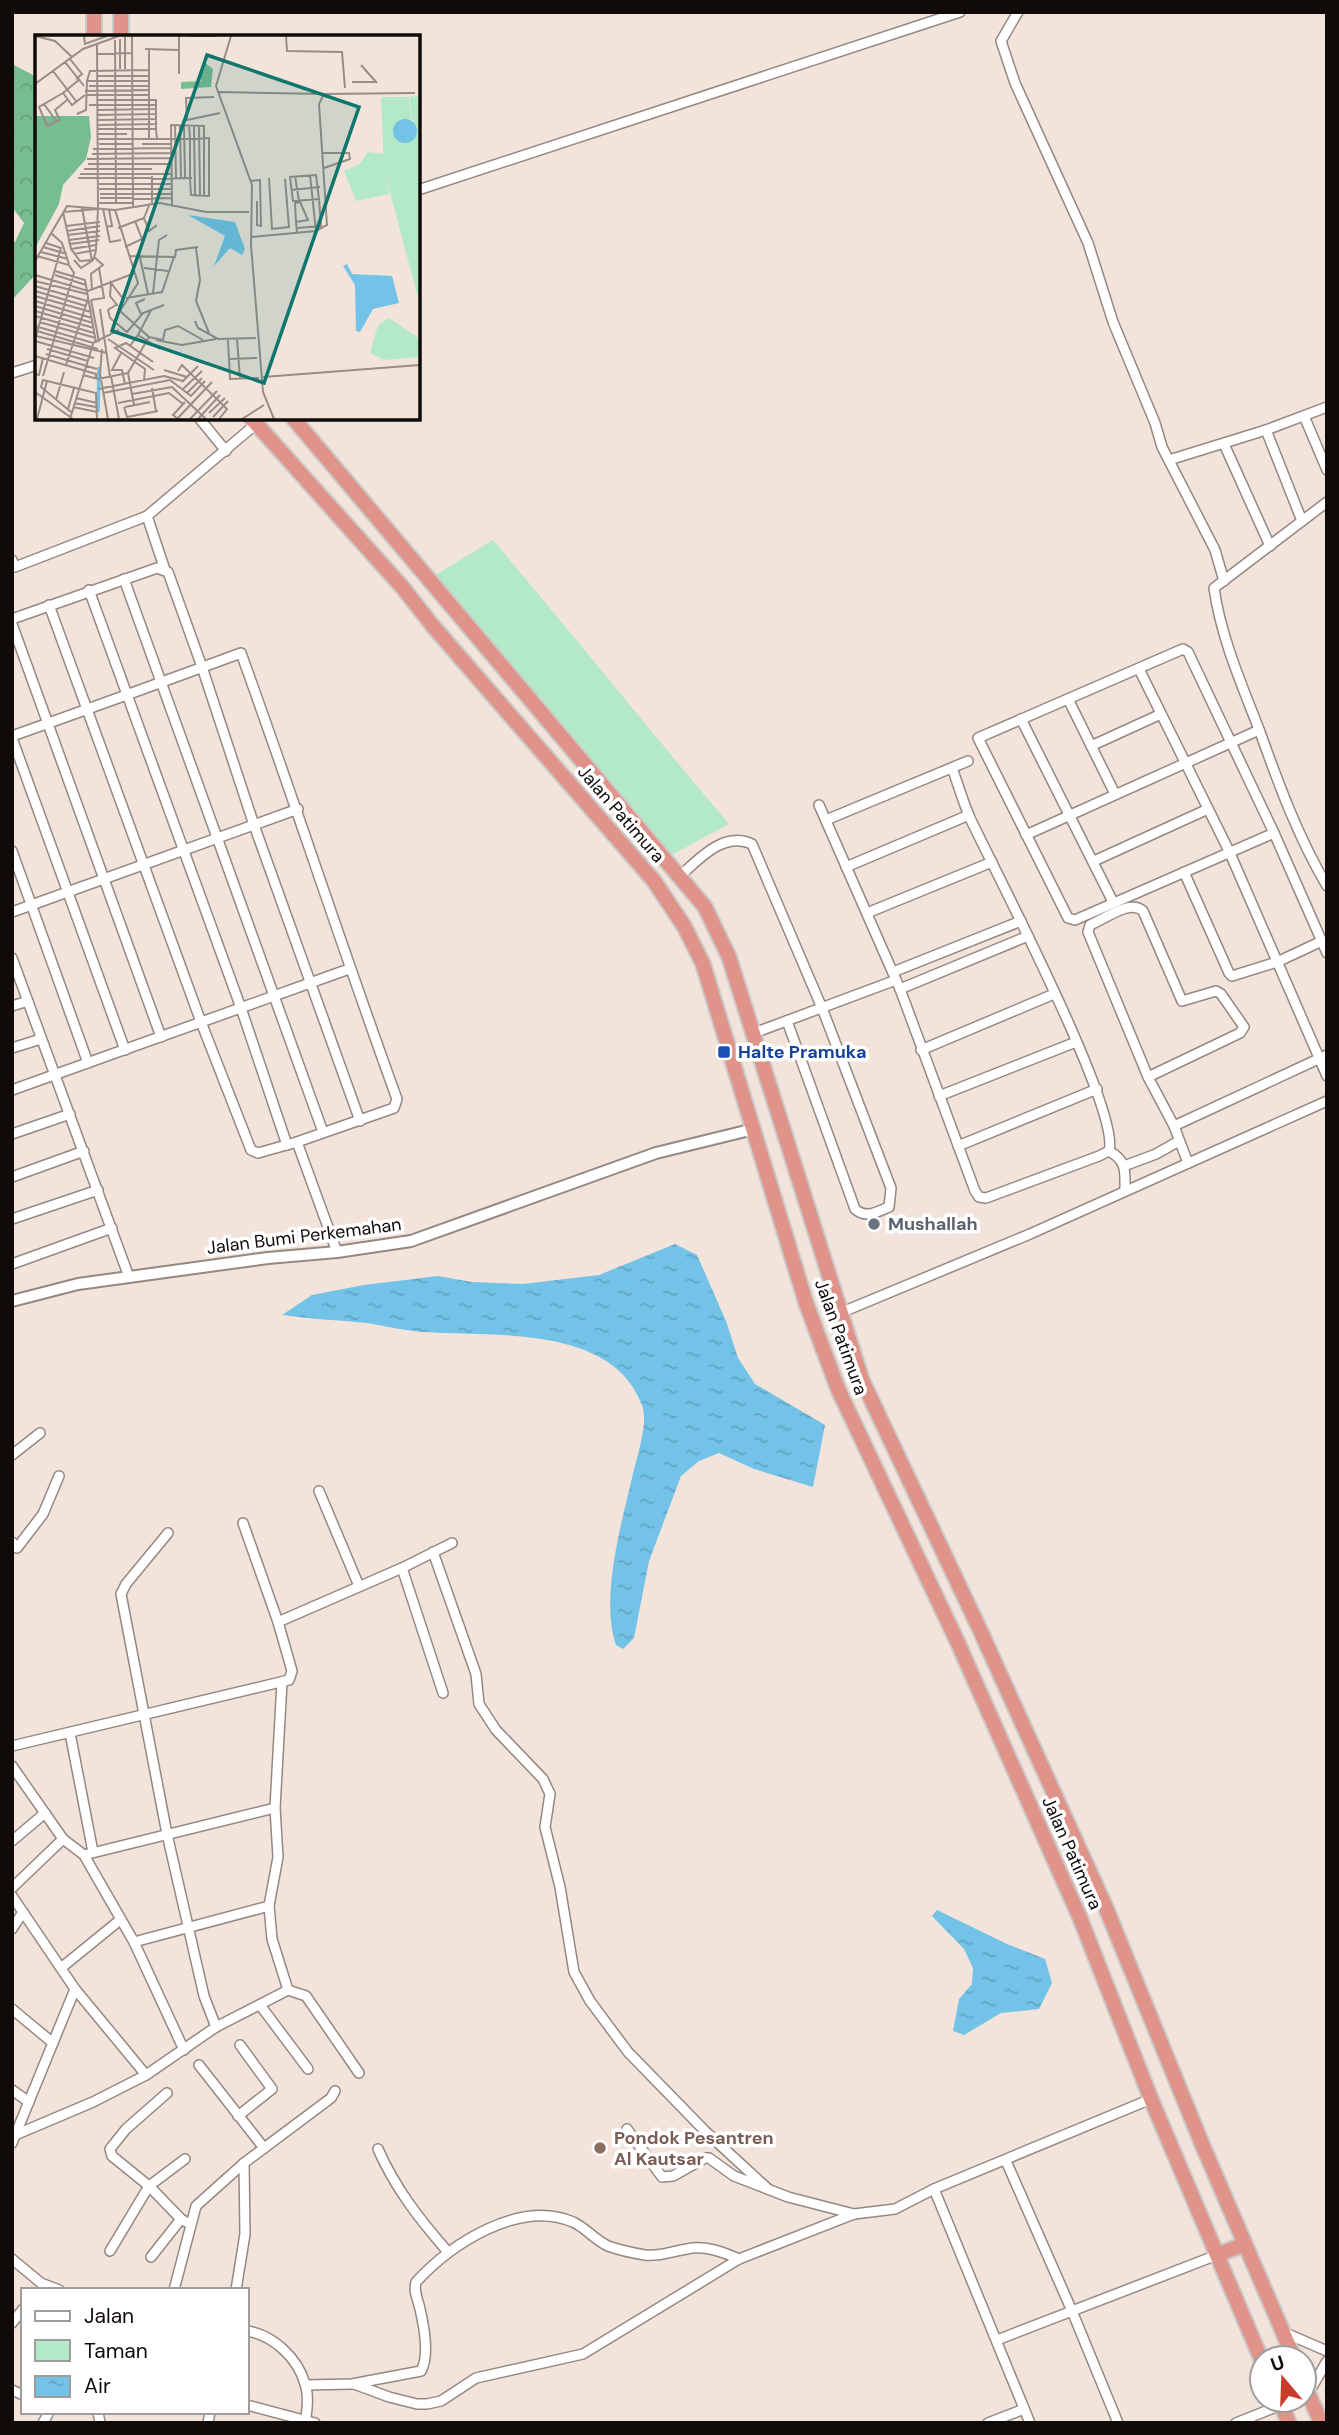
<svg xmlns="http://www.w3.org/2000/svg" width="1339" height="2435" viewBox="0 0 1339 2435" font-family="'DM Sans',sans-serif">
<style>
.forest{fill:url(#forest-crowns)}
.park{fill:#b4e9c7}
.water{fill:url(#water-ripples)}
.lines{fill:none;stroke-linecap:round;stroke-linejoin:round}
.minor-casing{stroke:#968880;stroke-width:12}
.tertiary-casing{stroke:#968880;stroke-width:14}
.trunk-casing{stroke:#cac9c9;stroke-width:18}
.minor{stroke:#fff;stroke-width:9}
.tertiary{stroke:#fff;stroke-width:10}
.trunk{stroke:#e09388;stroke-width:14}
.transit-dot{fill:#1a4fb4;stroke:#fff;stroke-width:2.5}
.worship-dot{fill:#6b7280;stroke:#fff;stroke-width:2.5}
.education-dot{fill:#8d6e63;stroke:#fff;stroke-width:2.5}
.labels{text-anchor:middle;stroke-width:7;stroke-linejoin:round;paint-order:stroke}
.street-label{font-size:18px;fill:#100b08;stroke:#fff}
.transit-label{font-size:18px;font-weight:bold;fill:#164399;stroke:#fff;text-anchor:start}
.worship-label{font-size:18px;font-weight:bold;fill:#5b616d;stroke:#fff;text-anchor:start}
.education-label{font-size:18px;font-weight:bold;fill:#785e54;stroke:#fff;text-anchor:start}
.inset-river{fill:none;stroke:#73c2e7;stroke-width:3.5}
.inset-road{fill:none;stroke:#988d87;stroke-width:2}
.view{fill:#0f766e;fill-opacity:0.15;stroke:#0f766e;stroke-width:3.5}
.inset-edge{fill:none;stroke:#100b08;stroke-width:3.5}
</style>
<defs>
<pattern id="forest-crowns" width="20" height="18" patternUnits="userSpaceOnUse" patternTransform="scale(1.75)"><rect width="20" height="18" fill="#77bd92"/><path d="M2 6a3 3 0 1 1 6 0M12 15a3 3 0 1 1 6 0" fill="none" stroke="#66a17c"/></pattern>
<pattern id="water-ripples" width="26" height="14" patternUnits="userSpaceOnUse" patternTransform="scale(1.75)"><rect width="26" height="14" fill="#73c2e7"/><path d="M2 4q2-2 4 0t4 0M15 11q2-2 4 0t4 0" fill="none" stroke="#62a5c5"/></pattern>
</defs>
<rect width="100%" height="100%" fill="#f3e4db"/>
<polygon class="forest" points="12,64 37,77 37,273 12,300 12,242 15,242 24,223 12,207"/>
<path class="park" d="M493,540C573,634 649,730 729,824L668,857L434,576Z"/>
<g class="water">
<path d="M675,1244L697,1255L726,1321L738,1358L755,1384L825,1425L813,1487L754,1469L719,1453L699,1461L681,1476L649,1561L634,1638L623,1649L616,1645C600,1599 621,1525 632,1478C636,1459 649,1424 642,1405C612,1324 493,1337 424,1332C405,1331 386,1326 367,1323C338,1320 310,1319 282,1315L312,1295L364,1285L438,1276L472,1282L523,1284L599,1275Z"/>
<polygon points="937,1910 1007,1944 1045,1959 1052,1983 1039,2009 1001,2013 964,2035 953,2031 959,1999 972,1984 973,1968 964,1949 932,1916"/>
</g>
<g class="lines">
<g class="minor-casing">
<g id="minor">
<polyline points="1018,12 1001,41 1015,83 1088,243 1113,322 1155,423 1162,447 1215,550 1224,581"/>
<polyline points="418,190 960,12"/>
<polyline points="12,373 37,365"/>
<polyline points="1304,416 1327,470"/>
<polyline points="199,418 226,451"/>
<polyline points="1266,430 1302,521"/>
<polyline points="1224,444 1270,546"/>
<polyline points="1169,460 1266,430 1327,407"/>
<path d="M1327,502L1214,588C1221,638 1242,685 1260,732C1279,785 1298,837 1327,886"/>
<polyline points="147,516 165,570"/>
<polyline points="12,560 15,567 147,516 256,424"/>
<polyline points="124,579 323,1132"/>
<polyline points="89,590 241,1008 287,1145"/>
<polyline points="12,619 157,568 168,572 202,667 254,825 360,1121"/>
<polyline points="12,624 161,1037"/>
<polygon points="1183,649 1188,652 1274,833 1075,920 1068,918 978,738"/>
<polyline points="1139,669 1229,851 1327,1076"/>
<polyline points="1068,699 1115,794"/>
<polyline points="1021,719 1113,902"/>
<path d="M12,736C89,709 165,681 241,653C295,802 343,951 397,1099L394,1108L297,1142L258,1153L251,1150L201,1022L49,605"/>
<polyline points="12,738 125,1050"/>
<polyline points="1091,746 1161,714"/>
<path d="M819,805L900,989L975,1191L979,1197L986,1198L1099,1156L1109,1151C1121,1111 994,869 970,818C963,802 958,784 952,768"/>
<polyline points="826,820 968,761"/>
<polyline points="1274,833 1327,953"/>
<polyline points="1026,835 1259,730"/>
<polyline points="12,851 88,1063"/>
<polyline points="1094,861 1208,809"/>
<polyline points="846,867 969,815"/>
<polyline points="1184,872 1229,973 1232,976 1277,962 1322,941"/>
<path d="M680,876C700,858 724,831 752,844L822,1008L891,1188L889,1207C877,1212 866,1219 855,1209L787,1021"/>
<polyline points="12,912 298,809"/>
<polyline points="867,913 992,862"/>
<polyline points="12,958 129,1277"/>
<polyline points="893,972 1021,921"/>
<polyline points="900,989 1028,936"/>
<polyline points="12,1006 28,1001"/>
<polyline points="754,1033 896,980"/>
<polyline points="12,1048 41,1039"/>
<polyline points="921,1050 1054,994"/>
<path d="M1148,1077L1240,1033L1244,1027L1221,994L1216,991L1182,1001L1143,911C1130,899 1105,919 1090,925L1088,932L1148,1077L1174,1126L1188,1163"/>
<polyline points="12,1090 349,969"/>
<polyline points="939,1096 1076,1042"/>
<polyline points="1174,1126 1327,1055"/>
<polyline points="12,1134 70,1114"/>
<polyline points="297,1142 337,1252"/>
<polyline points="958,1146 1097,1089"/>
<path d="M1109,1151C1127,1161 1125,1171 1125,1190"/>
<polyline points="1124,1166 1156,1154 1179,1141"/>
<polyline points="12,1177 84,1151"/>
<polyline points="12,1219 98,1190"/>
<polyline points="12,1264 112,1228"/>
<polyline points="840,1313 1030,1234 1327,1101"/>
<polyline points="12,1455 40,1433"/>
<polyline points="319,1491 359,1586"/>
<polyline points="243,1523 278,1622"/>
<polyline points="168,1533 126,1584 121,1594 167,1834 204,1996 216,2027"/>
<polyline points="12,1542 17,1548 43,1514 59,1476"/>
<polyline points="433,1552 476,1674 479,1704 496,1730 543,1779 550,1794 545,1827 560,1887 574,1972 590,2001 628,2052 705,2131 768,2189"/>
<polyline points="402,1568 443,1693"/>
<polyline points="70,1733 93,1852"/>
<polyline points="12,1746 289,1680 292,1671 278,1622 402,1568 452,1543"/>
<polyline points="12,1766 63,1839 84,1855 134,1942 184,2050"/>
<polyline points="12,1841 45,1813"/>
<polyline points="84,1855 275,1808"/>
<polyline points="12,1888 63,1839"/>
<polyline points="12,1896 75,1989 12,2143"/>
<polyline points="12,1929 23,1912"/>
<polyline points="134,1942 269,1906"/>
<polyline points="61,1968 120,1920"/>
<polyline points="75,1989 146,2075"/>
<polyline points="288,1990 306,1996 359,2073"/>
<polyline points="260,2005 308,2069"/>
<polyline points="12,2009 53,2043"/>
<polyline points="199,2065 264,2148"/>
<polyline points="12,2090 29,2102"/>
<polyline points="167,2093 126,2129 110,2149 112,2156 149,2186 181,2219"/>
<polyline points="238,2116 272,2089 240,2045"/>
<polyline points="627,2129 662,2177 673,2176 705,2158 709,2158 734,2176 788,2197 854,2214 895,2209 934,2189 1151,2099"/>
<polyline points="15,2135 93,2102 146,2075 216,2027 288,1990 272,1939 269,1906 278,1857 275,1808 282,1682"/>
<path d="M378,2149C395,2188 420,2220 448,2252"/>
<polyline points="1006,2161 1072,2311 1118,2423"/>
<polyline points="934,2189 1030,2423"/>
<polyline points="110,2251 149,2186 185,2159"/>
<polyline points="151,2257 181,2219 186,2222"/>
<polyline points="12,2259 41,2283 59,2290"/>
<polyline points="174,2290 196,2206 244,2163 331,2098 335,2091"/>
<polyline points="236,2290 245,2234 244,2163"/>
<polyline points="12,2323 23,2309"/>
<path d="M247,2331C273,2335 298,2358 305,2384C309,2395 307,2412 305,2423"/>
<polyline points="1283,2332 1327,2351"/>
<polyline points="997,2340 1217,2255"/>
<polyline points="354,2384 389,2397 417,2404 427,2404 441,2401 476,2378 583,2354 739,2259 854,2214"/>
<path d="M306,2385L352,2384L421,2371C430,2355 424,2326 420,2309C418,2299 413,2292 416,2282C451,2244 519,2199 573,2222C586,2228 595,2240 608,2246C619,2250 633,2253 645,2255C659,2257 673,2251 687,2249C705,2245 723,2252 739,2259"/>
<polyline points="12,2390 23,2395"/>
<polyline points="1308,2394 1327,2361"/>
<polyline points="247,2405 315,2423"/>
<polyline points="98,2412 100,2423"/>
<polyline points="43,2423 49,2412"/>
<polyline points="208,2423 210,2412"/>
<polyline points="988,2423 1024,2409"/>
<polyline points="1236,2423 1281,2405"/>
</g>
</g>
<g class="tertiary-casing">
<polyline id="tertiary" points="12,1301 78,1284 268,1258 337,1252 411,1241 656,1153 754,1129"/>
</g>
<g class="trunk-casing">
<g id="trunk">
<polyline points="94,37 94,12"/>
<polyline points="121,37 121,12"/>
<polyline points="251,418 403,588 432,625 654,881 684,926 703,964 806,1303 838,1389 957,1641 1080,1918 1151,2099 1262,2361"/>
<polyline points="293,418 705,907 729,957 862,1380 980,1630 1106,1908 1202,2144 1294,2358"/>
<polyline points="1217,2255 1245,2244"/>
<polyline points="1304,2383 1321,2423"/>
<polyline points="1279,2400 1289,2423"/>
</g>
</g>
<use href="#minor" class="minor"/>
<use href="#tertiary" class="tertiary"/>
<use href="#trunk" class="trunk"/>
</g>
<rect class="transit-dot" x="717" y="1045" width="14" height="14" rx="3.5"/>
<circle class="worship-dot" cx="874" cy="1224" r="7"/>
<circle class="education-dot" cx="600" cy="2148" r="7"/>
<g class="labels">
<g class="street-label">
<text transform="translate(621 814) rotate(49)" y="6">Jalan Patimura</text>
<text transform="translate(304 1236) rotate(-7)" y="6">Jalan Bumi Perkemahan</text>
<text transform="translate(841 1337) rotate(70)" y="6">Jalan Patimura</text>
<text transform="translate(1072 1853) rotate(66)" y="6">Jalan Patimura</text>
</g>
<g class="transit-label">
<text x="738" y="1058">Halte Pramuka</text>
</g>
<g class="worship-label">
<text x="888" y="1230">Mushallah</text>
</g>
<g class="education-label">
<text x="614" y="2144">Pondok Pesantren<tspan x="614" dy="21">Al Kautsar</tspan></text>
</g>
</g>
<g transform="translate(35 35)">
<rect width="385" height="385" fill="#f3e4db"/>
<path d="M375,61L385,62V100L376,83ZM333,117L348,119L354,159L321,166L309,136L325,129Z" fill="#b4e9c7"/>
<path d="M169,27L178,34L176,52L146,54V47L166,46L164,39ZM0,81H54L56,102L51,124L28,150L24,169L0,213Z" fill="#77bd92"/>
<path d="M346,62H374L376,86L385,100V270L349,135ZM354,283L385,304L383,322L349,325L335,318L343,290Z" fill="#b4e9c7"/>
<path d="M358 96a12 12 0 1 1 24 0a12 12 0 1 1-24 0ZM153,180L200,187L210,214L207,220L195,213L179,231L190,201ZM312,229L317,239L357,241L364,268L338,274L325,297L321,296L320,250L308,231Z" fill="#73c2e7"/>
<path class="inset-river" d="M63,377L64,332"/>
<path class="inset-road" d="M0,1L20,6L37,22M49,1L50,9L72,1M97,1L98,171M154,1H181M196,1L181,51L217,150L216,210L228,357L239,384M251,1L252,16L307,17L310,53M90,2V34M85,4V34M80,5L81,169M62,10L63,174M110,14L144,15M114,15V104M62,19L97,18M35,24L47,39L41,44M30,27L49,51M326,30L342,48M18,36L41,66M144,39V1M63,41H113M45,44L28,58L37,70L50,60M52,46L55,36L114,35M317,47H342M0,49L48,14L84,1M54,51H113M50,56L113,55M184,57L289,59L284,69L292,190L281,196L217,202M28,58L4,72L12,91L25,85L20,75L32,65M289,59L380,58M52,60H113M179,62L151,63L152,85L185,78M63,65H121V94M9,69L22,87M54,70H122M63,75L122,74M42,79L51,75L52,46H113M63,80L122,79M63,85L122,84M63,90L122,89M140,90L141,144M149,90L150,144M159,90L160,161M164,90L165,161M145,91L146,144M63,94H121L122,104M63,99H92M63,104H155L174,103V161L156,160L155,144V104L154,90M64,109H97M107,109H136M58,114L136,113M288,118H314L315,124L289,133M57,119L136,118M52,124L136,123M53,129H136M49,134H117M45,139H136M275,140L281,196M281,140L284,164L258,166L255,142ZM260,141L264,166M43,143H117M234,143L237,194L254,192L250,144M117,144L157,143M215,146L225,145L226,191L222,190V166M64,149H137M64,154H137M256,155L285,152M65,159H98M98,159H137M65,163H98M98,164L137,163M64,168H98M117,168V141M137,170L136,90L169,91V161M68,174L75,207L86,205M80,175L103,248L85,276L114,302L93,338L99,370M28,177L63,174L61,215L39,219M28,177L36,214L45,226L58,225L61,216M109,183L114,196L122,190M261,187L273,185L265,167L260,168L261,187L262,198M31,191L65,187M71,192L77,191L74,175M83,193L109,183L115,168M262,193L286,191L284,164M32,196L65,191M16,198L27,208L34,229M33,200L65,196M34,205L65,201M11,208L26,213L1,301L72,318M35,209L64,205M8,212L32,219M90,212L107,204L100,186M161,213L165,245L161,266L174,298M36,214L61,210M6,217L33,224M104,218L113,259M2,221L34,230L39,238L8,341M94,221L140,222L141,215L163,212M39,225L46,233L57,226L47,173M0,226L32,171L80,175L125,168L171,177H214M109,233L133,236M20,236L50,245L61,308M0,240L53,256L100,238M20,240L51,250M0,246L52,259M0,251L52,266M57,255L56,239L68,230L59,222M0,256L51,271M118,258L124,205L132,200M0,261L56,277M91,263L127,257L139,222M56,265L64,307M56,265L69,263L64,233M0,266L57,283M81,270L73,275L75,283L92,297L108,278L129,270M0,271L58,288M83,271L75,261L76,248L89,265M65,274L75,342M0,276L59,293M106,279L101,268L110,264M0,281L59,298M160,286L163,293L183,304L221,303M4,287L61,303M0,291L58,308L84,295M2,296L63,314M103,300L116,275M114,302L128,305L130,295L143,291L168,305M73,304L119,335M202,304L205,343M121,305L147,310L181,304M193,305L195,344L224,343M0,306L59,323M95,311L103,300L125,314M12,314L53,326M67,314L65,339L73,384M86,318L77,335H87L90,349M11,319L62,334M0,321L61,339V344M194,324L222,323M31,330L53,264M129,335L152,342M143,336L147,330L192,374L184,384M0,339L4,340L8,323M48,340L63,344L93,338M76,341L84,384M228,342L385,330M109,345L110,334L80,313L91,308L118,327M147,347L163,331M117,353L121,376M63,354L129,341L148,346M148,354L167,336M0,357L38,384M68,358L135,345L156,361L170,346M152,358L167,343M97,359L137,352L171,384M41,363L62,368M21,365L29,337M39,368L61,372M83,368L134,358L148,369M38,372L62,377M89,372L92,382L123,376M90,372L115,367M33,374L39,353M36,377L6,352L8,345L61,358L62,384M174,378L190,363M178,382L193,366M2,384L12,346M35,384L58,309M142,384L177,347M143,384L138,380L150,367M155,384L182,356M163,384L185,360M207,384L229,370"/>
<path class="view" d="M172,20L324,72L229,348L77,296Z"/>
<rect width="385" height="385" class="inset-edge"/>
</g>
<rect width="1339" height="2435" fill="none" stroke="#100b08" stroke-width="28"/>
<rect x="21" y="2288" width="228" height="126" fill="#ffffff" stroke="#9f9d9c" stroke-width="2"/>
<rect x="35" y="2311" width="35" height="10" fill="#ffffff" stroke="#9f9d9c" stroke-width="2"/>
<text x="84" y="2323" font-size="21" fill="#100b08">Jalan</text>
<rect x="35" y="2340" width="35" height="21" fill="#b4e9c7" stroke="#9f9d9c" stroke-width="2"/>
<text x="84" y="2358" font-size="21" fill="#100b08">Taman</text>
<rect x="35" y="2376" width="35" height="21" fill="url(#water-ripples)" stroke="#9f9d9c" stroke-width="2"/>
<text x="84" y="2393" font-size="21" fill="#100b08">Air</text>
<g transform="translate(1283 2379) rotate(341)"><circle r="33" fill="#ffffff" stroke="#9f9d9c" stroke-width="2"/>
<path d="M0-5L12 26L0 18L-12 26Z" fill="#c83c2a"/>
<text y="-10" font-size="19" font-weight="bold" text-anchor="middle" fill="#100b08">U</text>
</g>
</svg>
